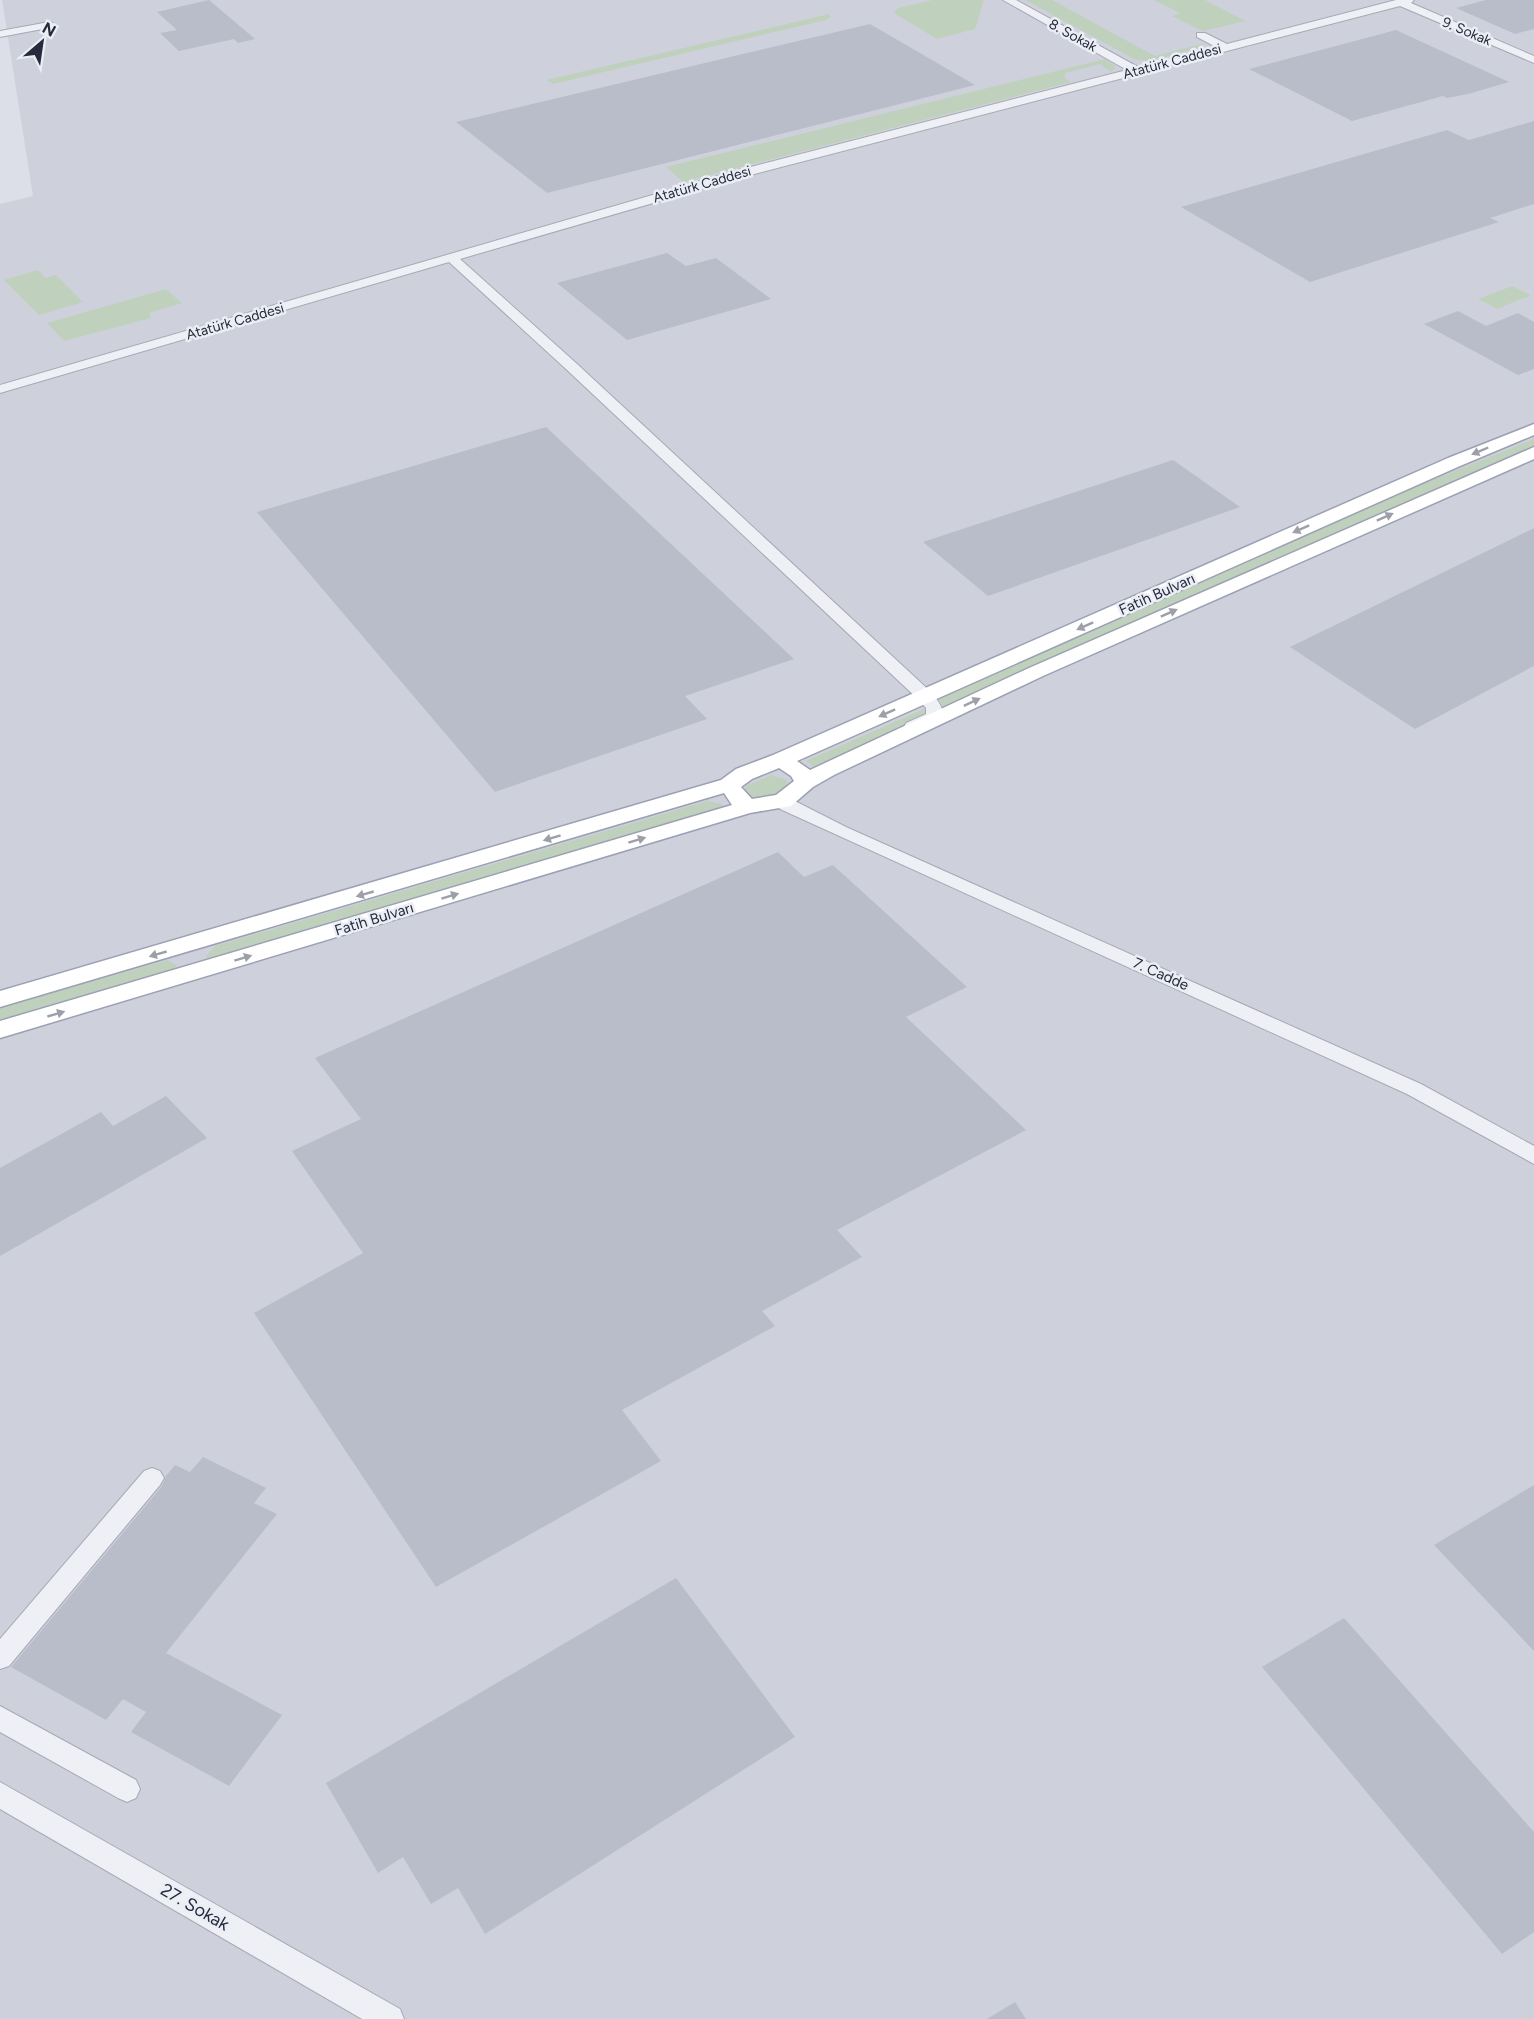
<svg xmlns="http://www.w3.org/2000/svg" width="1534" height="2019" viewBox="0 0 1534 2019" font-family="Figtree,sans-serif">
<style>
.built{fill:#ced1dc}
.green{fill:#bfd1bd}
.building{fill:#b9bdc9}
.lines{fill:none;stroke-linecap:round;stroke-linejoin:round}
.minor-casing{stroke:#a5a9b4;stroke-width:2}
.major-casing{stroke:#9ba1b3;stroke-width:3}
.minor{fill:#eef0f5;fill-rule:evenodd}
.major{fill:#fff;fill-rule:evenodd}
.oneway{fill:#9da0a8}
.labels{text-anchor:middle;stroke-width:5;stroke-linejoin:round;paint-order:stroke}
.far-street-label{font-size:14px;fill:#252b3d;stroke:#ebeef4}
.street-label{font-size:15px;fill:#252b3d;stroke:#ebeef4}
.near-street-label{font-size:18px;fill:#252b3d;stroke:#ebeef4}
</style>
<rect width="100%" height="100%" fill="#dcdfe7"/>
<polygon class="built" points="2,0 1534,0 1534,2019 0,2019 0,204 33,196"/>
<g class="green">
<polygon points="932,0 984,0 975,29 937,39 894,13 898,8"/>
<polygon points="1025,0 1052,0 1155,56 1202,44 1205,46 1151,61 1136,60"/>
<polygon points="1153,0 1205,0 1246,21 1203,31 1172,16 1180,13"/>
<polygon points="829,14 831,17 826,20 553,84 546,80"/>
<polygon points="1105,59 1115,66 1115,69 1111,72 1100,64 1065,73 1065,78 1071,82 683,182 666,167"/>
<polygon points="38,270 45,278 56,275 83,302 39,315 4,280"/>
<polygon points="1512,286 1531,295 1497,309 1478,299"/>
<polygon points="166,289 182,303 149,313 151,318 64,341 47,323"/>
<polygon points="1534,439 1534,449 941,711 942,704 938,698 1413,488"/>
<polygon points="926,708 928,714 924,719 817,770 806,761"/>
<path d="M771,775L787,780L788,790C771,798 759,806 742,794L746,786Z"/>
<polygon points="707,801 722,804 724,810 211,963 206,956 215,946"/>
<polygon points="167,960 176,965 177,973 0,1025 0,1008"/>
</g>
<g class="building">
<polygon points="209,0 255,39 238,43 234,39 179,51 160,33 177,30 157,12"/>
<polygon points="1486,0 1534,0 1534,29 1515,34 1456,8"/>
<polygon points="870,24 975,85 547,193 456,122"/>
<polygon points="1396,30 1509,82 1468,94 1447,98 1443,96 1352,121 1249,69"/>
<polygon points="1534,121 1534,204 1490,218 1499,222 1310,282 1181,207 1447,130 1469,140"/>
<polygon points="667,253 686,266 716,258 771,299 627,340 557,283"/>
<polygon points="1458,311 1486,326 1518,313 1534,322 1534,369 1518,375 1424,324"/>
<polygon points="546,427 794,659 685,696 707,719 495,792 257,512"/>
<polygon points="1173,460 1240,507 988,596 923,542"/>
<polygon points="1534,528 1534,666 1415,729 1290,647"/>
<polygon points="778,852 804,877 833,865 967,987 906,1017 1026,1130 837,1230 862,1257 762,1311 775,1326 622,1410 661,1461 436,1587 254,1313 363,1253 292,1151 361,1119 315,1058"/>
<polygon points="166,1096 207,1138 0,1256 0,1168 101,1112 113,1126"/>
<polygon points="203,1457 266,1488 254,1503 277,1514 166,1653 282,1715 229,1786 131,1732 146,1712 123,1699 106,1720 11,1667 162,1486 166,1476 175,1465 190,1472"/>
<polygon points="1534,1485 1534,1651 1434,1545"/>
<polygon points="676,1578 795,1737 485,1934 458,1888 431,1904 403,1857 378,1873 326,1783"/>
<polygon points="1344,1618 1534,1832 1534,1932 1502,1954 1262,1667"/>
<polygon points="1015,2002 1026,2019 987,2019"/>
</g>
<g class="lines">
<g class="minor-casing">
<g id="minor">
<path d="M1003,0H1016L1138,67L1216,47L1197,37V33H1205L1227,44L1396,0H1414L1411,3L1534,56V63L1400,6L743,177L460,259L576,363L932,693C936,699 945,708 942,716C940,724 914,733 906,731L904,727L906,723L926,714V708L920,701L566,369L449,262L0,393V385L735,171L1127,70Z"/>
<polygon points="49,22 53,23 53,27 0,37 0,31"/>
<polygon points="783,795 846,827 1421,1084 1534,1146 1534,1164 1407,1094 780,809 774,801 777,797"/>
<polygon points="152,1468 160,1471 164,1478 160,1485 9,1666 0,1669 0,1639 144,1471"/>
<polygon points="0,1706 136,1780 140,1789 136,1798 127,1802 118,1798 0,1732"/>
<polygon points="0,1782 400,2009 404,2019 362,2019 0,1809"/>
</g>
</g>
<g class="major-casing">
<path id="major" d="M1534,424V435L1460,466L797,761L810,770L1029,668L1534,447V459L1043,676L834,775L813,787L791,806L750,813L0,1038V1021L732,805L724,793L0,1007V991L721,780L736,769L773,755L1448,458ZM779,768L791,776L794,781L776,795L752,799L741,787L752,779Z"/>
</g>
<use href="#minor" class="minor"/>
<use href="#major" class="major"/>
</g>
<defs><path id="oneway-solid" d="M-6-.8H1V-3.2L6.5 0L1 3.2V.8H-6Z" transform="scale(1.5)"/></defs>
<g class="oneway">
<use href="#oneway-solid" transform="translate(1480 451) rotate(157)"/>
<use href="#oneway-solid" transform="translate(1385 517) rotate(-24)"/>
<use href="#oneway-solid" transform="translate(1301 529) rotate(156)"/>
<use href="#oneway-solid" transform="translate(1169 613) rotate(-24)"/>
<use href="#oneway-solid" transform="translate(1085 626) rotate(156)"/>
<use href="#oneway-solid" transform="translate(972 702) rotate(-25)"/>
<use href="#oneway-solid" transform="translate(887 713) rotate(156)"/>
<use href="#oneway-solid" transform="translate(552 838) rotate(163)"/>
<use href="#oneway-solid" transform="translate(637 840) rotate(-17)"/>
<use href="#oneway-solid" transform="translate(365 894) rotate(164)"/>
<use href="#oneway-solid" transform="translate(450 896) rotate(-17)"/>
<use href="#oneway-solid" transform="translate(158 954) rotate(164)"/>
<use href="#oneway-solid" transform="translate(243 958) rotate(-17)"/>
<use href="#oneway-solid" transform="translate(56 1014) rotate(-16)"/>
</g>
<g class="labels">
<g class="far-street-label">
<text transform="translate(1467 31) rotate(23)" y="5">9. Sokak</text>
<text transform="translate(1073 35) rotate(29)" y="5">8. Sokak</text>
<text transform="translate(1172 61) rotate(-15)" y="5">Atatürk Caddesi</text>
<text transform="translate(702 184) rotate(-16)" y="5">Atatürk Caddesi</text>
<text transform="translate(235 321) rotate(-16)" y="5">Atatürk Caddesi</text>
</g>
<g class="street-label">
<text transform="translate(1157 594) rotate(-24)" y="5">Fatih Bulvarı</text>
<text transform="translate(374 919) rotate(-17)" y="5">Fatih Bulvarı</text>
<text transform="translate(1161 974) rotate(24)" y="5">7. Cadde</text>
</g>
<g class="near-street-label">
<text transform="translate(195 1907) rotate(30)" y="6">27. Sokak</text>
</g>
</g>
<g transform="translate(42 42) rotate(29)" stroke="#ebeef4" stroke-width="4.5" paint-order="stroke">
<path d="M0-4.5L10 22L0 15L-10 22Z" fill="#252b3d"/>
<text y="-9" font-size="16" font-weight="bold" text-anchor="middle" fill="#252b3d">N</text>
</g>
</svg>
